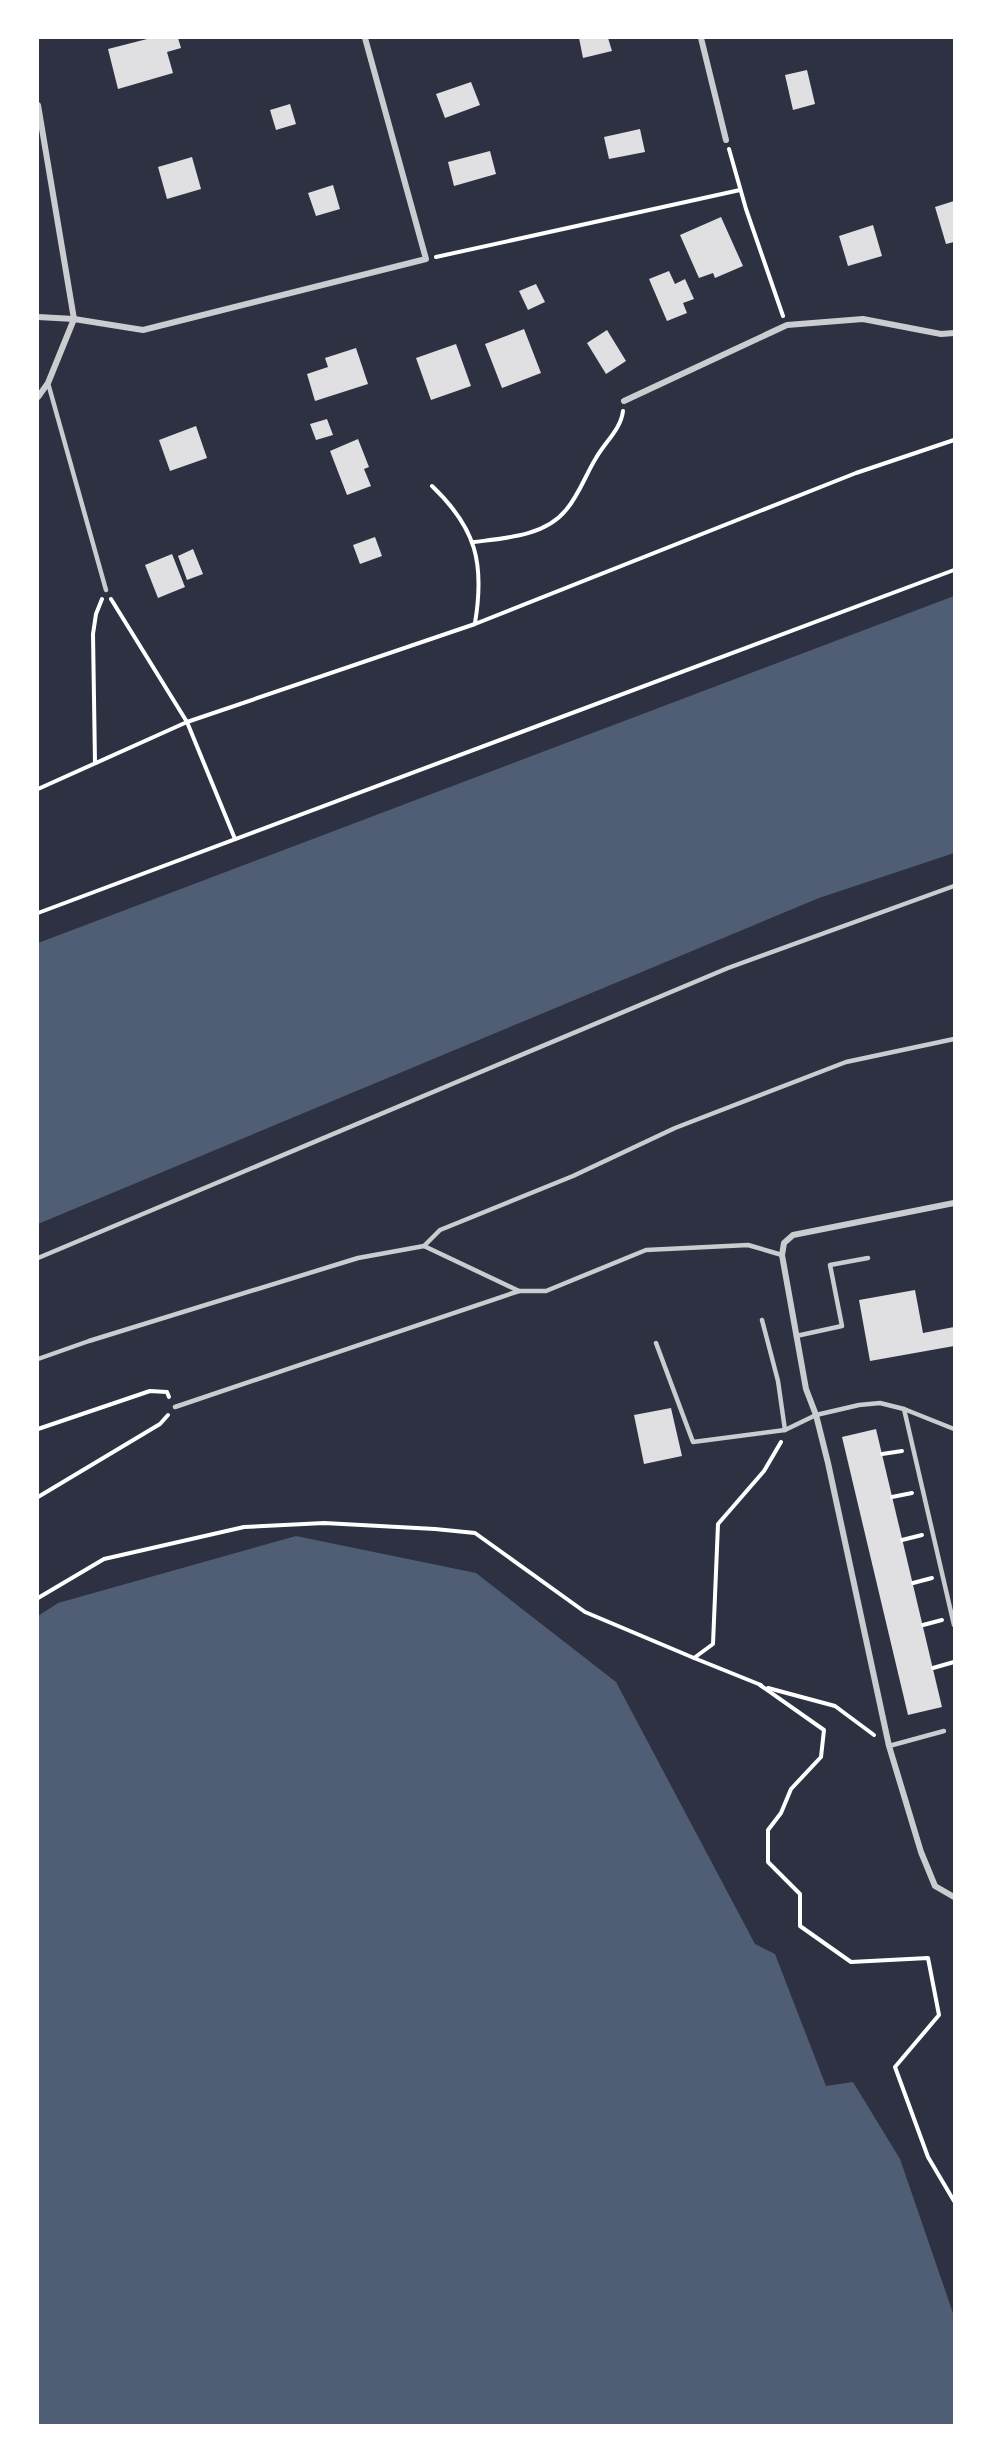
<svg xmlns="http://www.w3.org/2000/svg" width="992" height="2463" viewBox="0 0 992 2463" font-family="Lato,sans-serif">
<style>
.water{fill:#4f5d75}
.building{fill:#e0e0e3}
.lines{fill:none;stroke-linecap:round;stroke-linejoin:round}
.path{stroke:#fff;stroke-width:4}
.service{stroke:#caccd0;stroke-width:4.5}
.minor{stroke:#caccd0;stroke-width:6}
</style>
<rect width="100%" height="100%" fill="#2d3142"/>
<g class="water">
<polygon points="954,596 954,853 819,898 38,1224 38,943"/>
<polygon points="296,1536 476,1573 616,1682 755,1944 775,1954 826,2086 853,2082 900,2159 954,2316 954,2425 38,2425 38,1616 58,1603"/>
</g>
<g class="building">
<polygon points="151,38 178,38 181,48 167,52 173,73 118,89 108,49"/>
<polygon points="579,38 608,38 612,51 583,58"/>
<polygon points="807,70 815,104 793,110 785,75"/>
<polygon points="471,82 480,105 445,118 436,94"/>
<polygon points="290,104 296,124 276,130 270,110"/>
<polygon points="640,129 645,152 609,159 604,137"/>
<polygon points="490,151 496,174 454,186 448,162"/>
<polygon points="192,157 201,189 167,199 158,167"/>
<polygon points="333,185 340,209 316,216 308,193"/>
<polygon points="954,201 954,242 946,244 935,207"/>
<polygon points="721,217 743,266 715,278 713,273 699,278 680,235"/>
<polygon points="873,225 882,256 848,266 839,236"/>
<polygon points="669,271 675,284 685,279 694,299 683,303 687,313 667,321 649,279"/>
<polygon points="536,284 545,302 528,310 519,291"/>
<polygon points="524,329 541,373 502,388 485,344"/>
<polygon points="607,330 626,361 606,374 587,343"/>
<polygon points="456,344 471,386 431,400 416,358"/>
<polygon points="356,348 368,384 315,401 307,374 328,367 325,358"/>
<polygon points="327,419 333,435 316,440 310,424"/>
<polygon points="196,426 207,458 170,471 159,440"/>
<polygon points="358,439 369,467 364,469 371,486 347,495 330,451"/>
<polygon points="375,537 382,556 360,564 353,545"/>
<polygon points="193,549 203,574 187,580 178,556"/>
<polygon points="172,554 185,587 158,598 145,565"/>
<polygon points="915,1290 923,1333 954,1327 954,1346 870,1361 859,1300"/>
<polygon points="671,1408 682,1456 644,1464 634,1415"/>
<polygon points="876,1429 942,1707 908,1715 842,1437"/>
</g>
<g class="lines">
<g class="path">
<polyline points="729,149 746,209 783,316"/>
<polyline points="436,257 740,190"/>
<path d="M432,486C476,528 485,563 475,623"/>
<path d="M474,542C506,538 545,536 566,510C579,495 586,474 596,458C605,442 621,429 623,411"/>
<polyline points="111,599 187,722 235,839"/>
<polyline points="95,763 93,634 96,614 102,599"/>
<polyline points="38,789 187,722 475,624 856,473 954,440"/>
<polyline points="38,913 954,570"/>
<polyline points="38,1429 150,1391 167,1392 169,1397"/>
<polyline points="882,1454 902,1451"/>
<polyline points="38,1497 160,1424 168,1415"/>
<polyline points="892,1497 912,1493"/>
<polyline points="902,1540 922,1535"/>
<polyline points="913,1583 932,1578"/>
<polyline points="38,1598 104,1559 244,1527 324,1523 435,1529 475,1533 585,1612 694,1658 713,1644 718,1524 764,1471 781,1442"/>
<polyline points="923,1625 942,1620"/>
<polyline points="694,1658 761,1685"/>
<polyline points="933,1668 954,1662"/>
<polyline points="760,1685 824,1730 821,1757 791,1789 781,1813 768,1830 768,1862 800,1894 800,1926 851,1962 928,1958 939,2015 895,2067 928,2157 954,2201"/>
<polyline points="768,1688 835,1706 874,1735"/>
</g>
<g class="service">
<polyline points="48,383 106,590"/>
<polyline points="424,1246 519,1291 546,1291 646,1250 748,1245 782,1255"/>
<polyline points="38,1258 728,968 954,886"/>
<polyline points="762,1320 778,1381 785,1430"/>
<polyline points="796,1336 842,1326 830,1265 868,1258"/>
<polyline points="656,1343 693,1442 785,1430 816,1415 859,1405 880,1403 904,1409 954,1625"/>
<polyline points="38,1359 89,1341 358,1258 424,1246 440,1230 573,1176 675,1128 846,1062 954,1039"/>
<polyline points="175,1407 519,1291"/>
<polyline points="904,1409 954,1429"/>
<polyline points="889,1746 944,1731"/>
</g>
<g class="minor">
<polyline points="701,38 726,140"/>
<polyline points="38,105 74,319"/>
<polyline points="38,317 74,319 143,330 426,259 365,38"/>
<polyline points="38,397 48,383 74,319"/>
<polyline points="624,401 787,325 863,319 941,334 954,333"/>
<polyline points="954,1203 793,1235 784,1243 782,1255 806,1389 816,1415 828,1463 889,1746 921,1852 935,1886 954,1897"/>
</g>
</g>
<rect width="992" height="2463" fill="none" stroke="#ffffff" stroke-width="78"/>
</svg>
